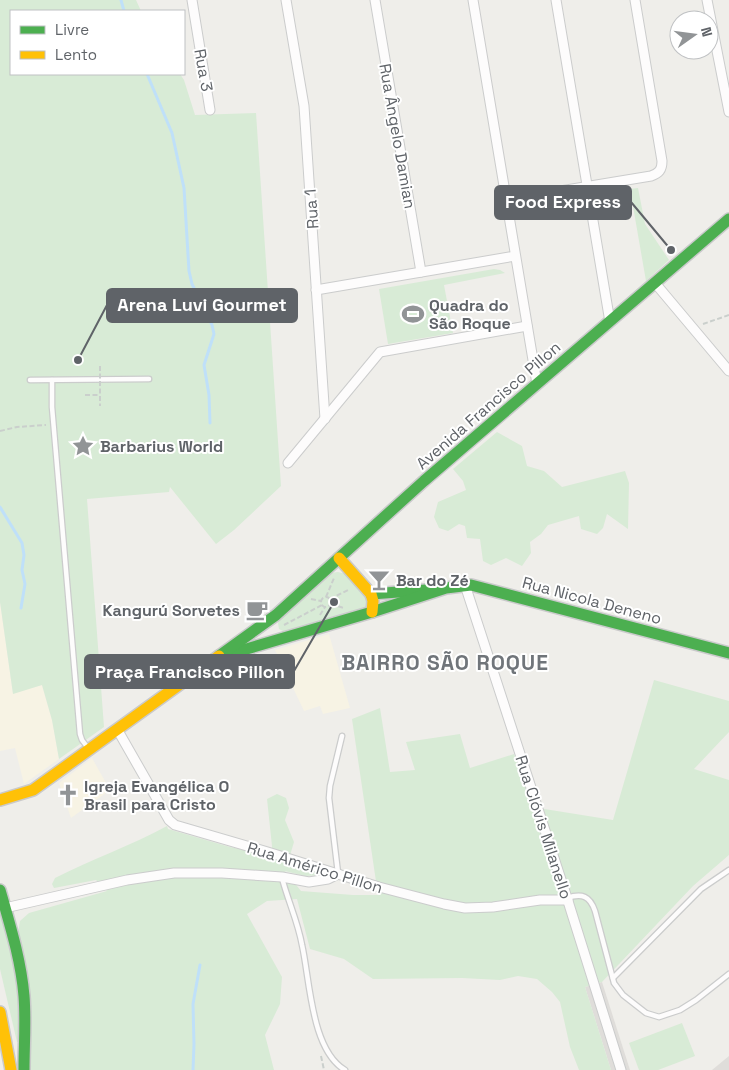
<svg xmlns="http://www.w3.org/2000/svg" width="729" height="1070" viewBox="0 0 729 1070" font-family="'Space Grotesk',sans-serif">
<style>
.commercial{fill:#f7f3e4}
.industrial{fill:#dfddda}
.green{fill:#d8ebd6}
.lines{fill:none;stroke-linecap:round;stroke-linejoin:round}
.stream{stroke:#bfe0f9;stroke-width:3}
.lane-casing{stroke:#cbcccc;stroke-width:7}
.street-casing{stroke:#cbcccc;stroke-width:11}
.fast-casing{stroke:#cacacb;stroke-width:14}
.slow-casing{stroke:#cacacb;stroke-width:14}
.path{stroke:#cacfcc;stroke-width:2;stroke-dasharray:5 2.5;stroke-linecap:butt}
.lane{stroke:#fdfcfc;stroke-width:4.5}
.street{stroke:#fdfcfc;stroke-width:9}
.fast{stroke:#4caf50;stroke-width:11}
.slow{stroke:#ffc107;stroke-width:11}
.path-bridge{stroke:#cacfcc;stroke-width:2;stroke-dasharray:5 2.5;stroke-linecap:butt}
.labels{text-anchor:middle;stroke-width:4;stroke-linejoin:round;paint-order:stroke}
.street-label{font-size:16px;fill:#5f6368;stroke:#fff}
.poi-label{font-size:16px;font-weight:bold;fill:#5f6368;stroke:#fff;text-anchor:start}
.district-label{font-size:21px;font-weight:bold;letter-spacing:1px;fill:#70757a;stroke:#fff}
.leader{fill:none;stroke:#5f6368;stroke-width:2}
.callout-dot{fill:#5f6368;stroke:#fff;stroke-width:2}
.callout{fill:#5f6368;stroke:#5f6368;stroke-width:2}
.callout-label{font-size:18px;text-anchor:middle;font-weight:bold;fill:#fff}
</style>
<rect width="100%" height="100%" fill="#efeeea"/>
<g class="commercial">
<polygon points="0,602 13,693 42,685 52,720 59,759 24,784 15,748 0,751"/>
<polygon points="329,634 350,708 323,714 320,706 304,711 275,650"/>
<polygon points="92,758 110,790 71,818 59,783"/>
</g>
<g class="industrial">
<polygon points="602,982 630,1070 611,1070 585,987"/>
<polygon points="729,1056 729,1070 712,1070"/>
</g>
<g class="green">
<polygon points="0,0 136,0 141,11 11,11 11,74 180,74 184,80 195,115 256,113 281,486 234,530 216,544 170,487 169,492 87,499 104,727 59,759 52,720 42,685 13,694 0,602"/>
<polygon points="638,188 645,224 669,260 646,281 630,189"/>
<polygon points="494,269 500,270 505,273 444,285 453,333 388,344 379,289"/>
<polygon points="497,432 522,446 527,466 544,471 562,487 625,471 629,483 628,529 607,514 603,528 597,534 581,529 579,516 548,525 541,534 530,542 531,553 522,566 506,558 491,565 483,561 480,539 467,538 465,526 459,524 448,531 439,528 434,517 438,502 466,490 463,481 453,469"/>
<polygon points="338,572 346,574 367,598 367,607 285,632 279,629 278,623 279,621 330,573"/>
<path d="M654,680L729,701V732L694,769L729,780V855L693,886L602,982L585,987L611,1070H579L570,1047L560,1002L552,992L537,979L518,976L500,980L462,978L373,979L344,959L310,949L297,899L267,901L247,914L282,977L280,1004L265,1035L274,1070H29L18,933L20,921L29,913L107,891L96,880L54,888L52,884L55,878C92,859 130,846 167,826L168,829L230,847L272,856V846L267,799L277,794L286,798L289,808L285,820L294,842L288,862L324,875L305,876L285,871L301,891L353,895H378L352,719L380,708L390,772L415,770L406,742L460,734L470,768L514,754L532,807L613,820Z"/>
<polygon points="0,910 17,980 20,1042 17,1042 0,969"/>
<polygon points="682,1023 695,1056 658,1070 639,1070 629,1043"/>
</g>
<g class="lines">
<g class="stream">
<polyline points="121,0 124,11"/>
<polyline points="147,74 172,133 184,188 189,271 192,284 212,325 214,334 204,365 209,395 210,423"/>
<polyline points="0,507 22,543 24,555 22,570 25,584 21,608"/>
<polyline points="193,1070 194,1044 193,1004 200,965"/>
</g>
<g class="lane-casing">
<g id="lane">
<polyline points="30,380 149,379"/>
<polyline points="52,380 52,407 80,734 82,740 88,748"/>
<polyline points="338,873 329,798 330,786 342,736"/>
<path d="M282,878C288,901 298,922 302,945C310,980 311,1050 345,1070"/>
<path d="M567,898C582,893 590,896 595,911L614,983L623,995L646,1013L659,1017L680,1010L696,1000L729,974"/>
<polyline points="613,978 701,889 729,870"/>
</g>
</g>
<g class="street-casing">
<g id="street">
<polyline points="192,0 210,110"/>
<polyline points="286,0 304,106 325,419"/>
<polyline points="375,0 421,272"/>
<polyline points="473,0 537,384"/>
<polyline points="556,0 610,322"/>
<polyline points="707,0 729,112"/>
<path d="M506,200L651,176C659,173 662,170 662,161L635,0"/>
<polyline points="655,283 729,371"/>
<polyline points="316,290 515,256"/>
<polyline points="288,463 380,352 527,326"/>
<polyline points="465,585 567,898 621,1070"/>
<polyline points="117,729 169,820 175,825 271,853 379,887 444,904 465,908 493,907 540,900 568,900"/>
<polyline points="5,908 127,880 174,873 222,873 282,877 309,882 328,879 338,874"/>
</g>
</g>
<g class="fast-casing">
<g id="fast">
<polyline points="371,594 426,590"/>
<polyline points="226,655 372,612 446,588 471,585 729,653"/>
<polyline points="219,656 276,615 424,481 729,219"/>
<path d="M0,890C10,925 21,960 24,996C26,1021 24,1045 24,1070"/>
</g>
</g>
<g class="slow-casing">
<g id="slow">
<polyline points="339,558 371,594 373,601 372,612"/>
<polyline points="0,800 33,790 219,656"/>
<polyline points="0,1012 11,1070"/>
</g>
</g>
<g class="path">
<polyline points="703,324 729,315"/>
<polyline points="85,395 100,395"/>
<polyline points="0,431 17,427 46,425"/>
<circle cx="326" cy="602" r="5"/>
<polyline points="326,597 334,578"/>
<polyline points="311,599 321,601"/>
<polyline points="330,599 350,589"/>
<polyline points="331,604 344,608"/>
<polyline points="320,615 325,607"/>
<polyline points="284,625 322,605"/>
<polyline points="321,1056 324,1070"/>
</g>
<use href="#lane" class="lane"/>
<use href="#street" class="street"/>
<use href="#fast" class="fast"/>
<use href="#slow" class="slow"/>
<polyline class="path-bridge" points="100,366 100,406"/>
</g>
<defs>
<g id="stadium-bare" transform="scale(1.725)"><path d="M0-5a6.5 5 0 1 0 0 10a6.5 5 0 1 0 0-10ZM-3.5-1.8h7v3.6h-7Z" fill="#919496" stroke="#fff" stroke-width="2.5" paint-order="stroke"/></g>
<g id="sight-bare" transform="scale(1.725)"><path d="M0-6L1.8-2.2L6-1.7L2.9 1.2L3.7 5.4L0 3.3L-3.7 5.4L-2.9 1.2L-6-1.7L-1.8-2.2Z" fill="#919496" stroke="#fff" stroke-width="2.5" paint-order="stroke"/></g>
<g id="bar-bare" transform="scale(1.725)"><path d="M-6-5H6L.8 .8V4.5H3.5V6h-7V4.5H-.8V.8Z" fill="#919496" stroke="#fff" stroke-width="2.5" paint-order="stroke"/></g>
<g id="cafe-bare" transform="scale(1.725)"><path d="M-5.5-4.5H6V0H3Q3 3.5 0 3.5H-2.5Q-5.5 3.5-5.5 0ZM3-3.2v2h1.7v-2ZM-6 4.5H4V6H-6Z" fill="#919496" stroke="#fff" stroke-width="2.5" paint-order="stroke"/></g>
<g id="church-bare" transform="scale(1.725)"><path d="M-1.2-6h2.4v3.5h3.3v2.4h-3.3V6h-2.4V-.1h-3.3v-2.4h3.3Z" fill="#919496" stroke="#fff" stroke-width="2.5" paint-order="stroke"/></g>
</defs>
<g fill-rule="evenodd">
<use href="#stadium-bare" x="413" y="314"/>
<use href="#sight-bare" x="83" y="446"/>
<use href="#bar-bare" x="379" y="580"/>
<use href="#cafe-bare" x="257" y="610"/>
<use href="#church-bare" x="68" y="795"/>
</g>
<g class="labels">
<g class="street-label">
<text transform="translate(204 70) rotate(80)" y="6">Rua 3</text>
<text transform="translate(398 136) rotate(80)" y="6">Rua Ângelo Damian</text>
<text transform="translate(311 209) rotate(-94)" y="6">Rua 1</text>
<text transform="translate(488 405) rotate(-41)" y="6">Avenida Francisco Pillon</text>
<text transform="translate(592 600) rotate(15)" y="6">Rua Nicola Deneno</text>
<text transform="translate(544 827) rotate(72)" y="6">Rua Clóvis Milanello</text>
<text transform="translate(315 867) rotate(17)" y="6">Rua Américo Pillon</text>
</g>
<g class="poi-label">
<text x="429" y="311">Quadra do<tspan x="429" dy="18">São Roque</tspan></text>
<text x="100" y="452">Barbarius World</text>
<text x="396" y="586">Bar do Zé</text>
<text x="240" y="616" text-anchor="end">Kangurú Sorvetes</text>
<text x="84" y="792">Igreja Evangélica O<tspan x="84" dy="18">Brasil para Cristo</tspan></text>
</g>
<g class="district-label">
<text x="445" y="670">BAIRRO SÃO ROQUE</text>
</g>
</g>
<path class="leader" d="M671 250L631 202M78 360L107 305M334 602L294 671"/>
<g class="callout-dot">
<circle cx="671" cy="250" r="5"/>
<circle cx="78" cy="360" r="5"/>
<circle cx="334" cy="602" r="5"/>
</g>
<g class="callout">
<rect x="495" y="186" width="136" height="33" rx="5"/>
<rect x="107" y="289" width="190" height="33" rx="5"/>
<rect x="85" y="655" width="209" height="33" rx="5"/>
</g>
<g class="callout-label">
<text x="563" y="208">Food Express</text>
<text x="202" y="311">Arena Luvi Gourmet</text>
<text x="190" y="678">Praça Francisco Pillon</text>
</g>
<rect x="10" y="10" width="175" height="65" fill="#ffffff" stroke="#bfc1c3"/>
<rect x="20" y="26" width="25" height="8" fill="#4caf50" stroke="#bfc1c3"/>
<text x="55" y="35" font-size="15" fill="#5f6368">Livre</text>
<rect x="20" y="51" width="25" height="8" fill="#ffc107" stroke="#bfc1c3"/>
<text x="55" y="60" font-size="15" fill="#5f6368">Lento</text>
<g transform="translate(694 35) rotate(76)"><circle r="24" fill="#ffffff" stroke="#bfc1c3"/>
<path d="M0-4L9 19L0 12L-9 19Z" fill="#919496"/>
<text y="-8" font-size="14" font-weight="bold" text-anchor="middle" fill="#5f6368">N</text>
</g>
</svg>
